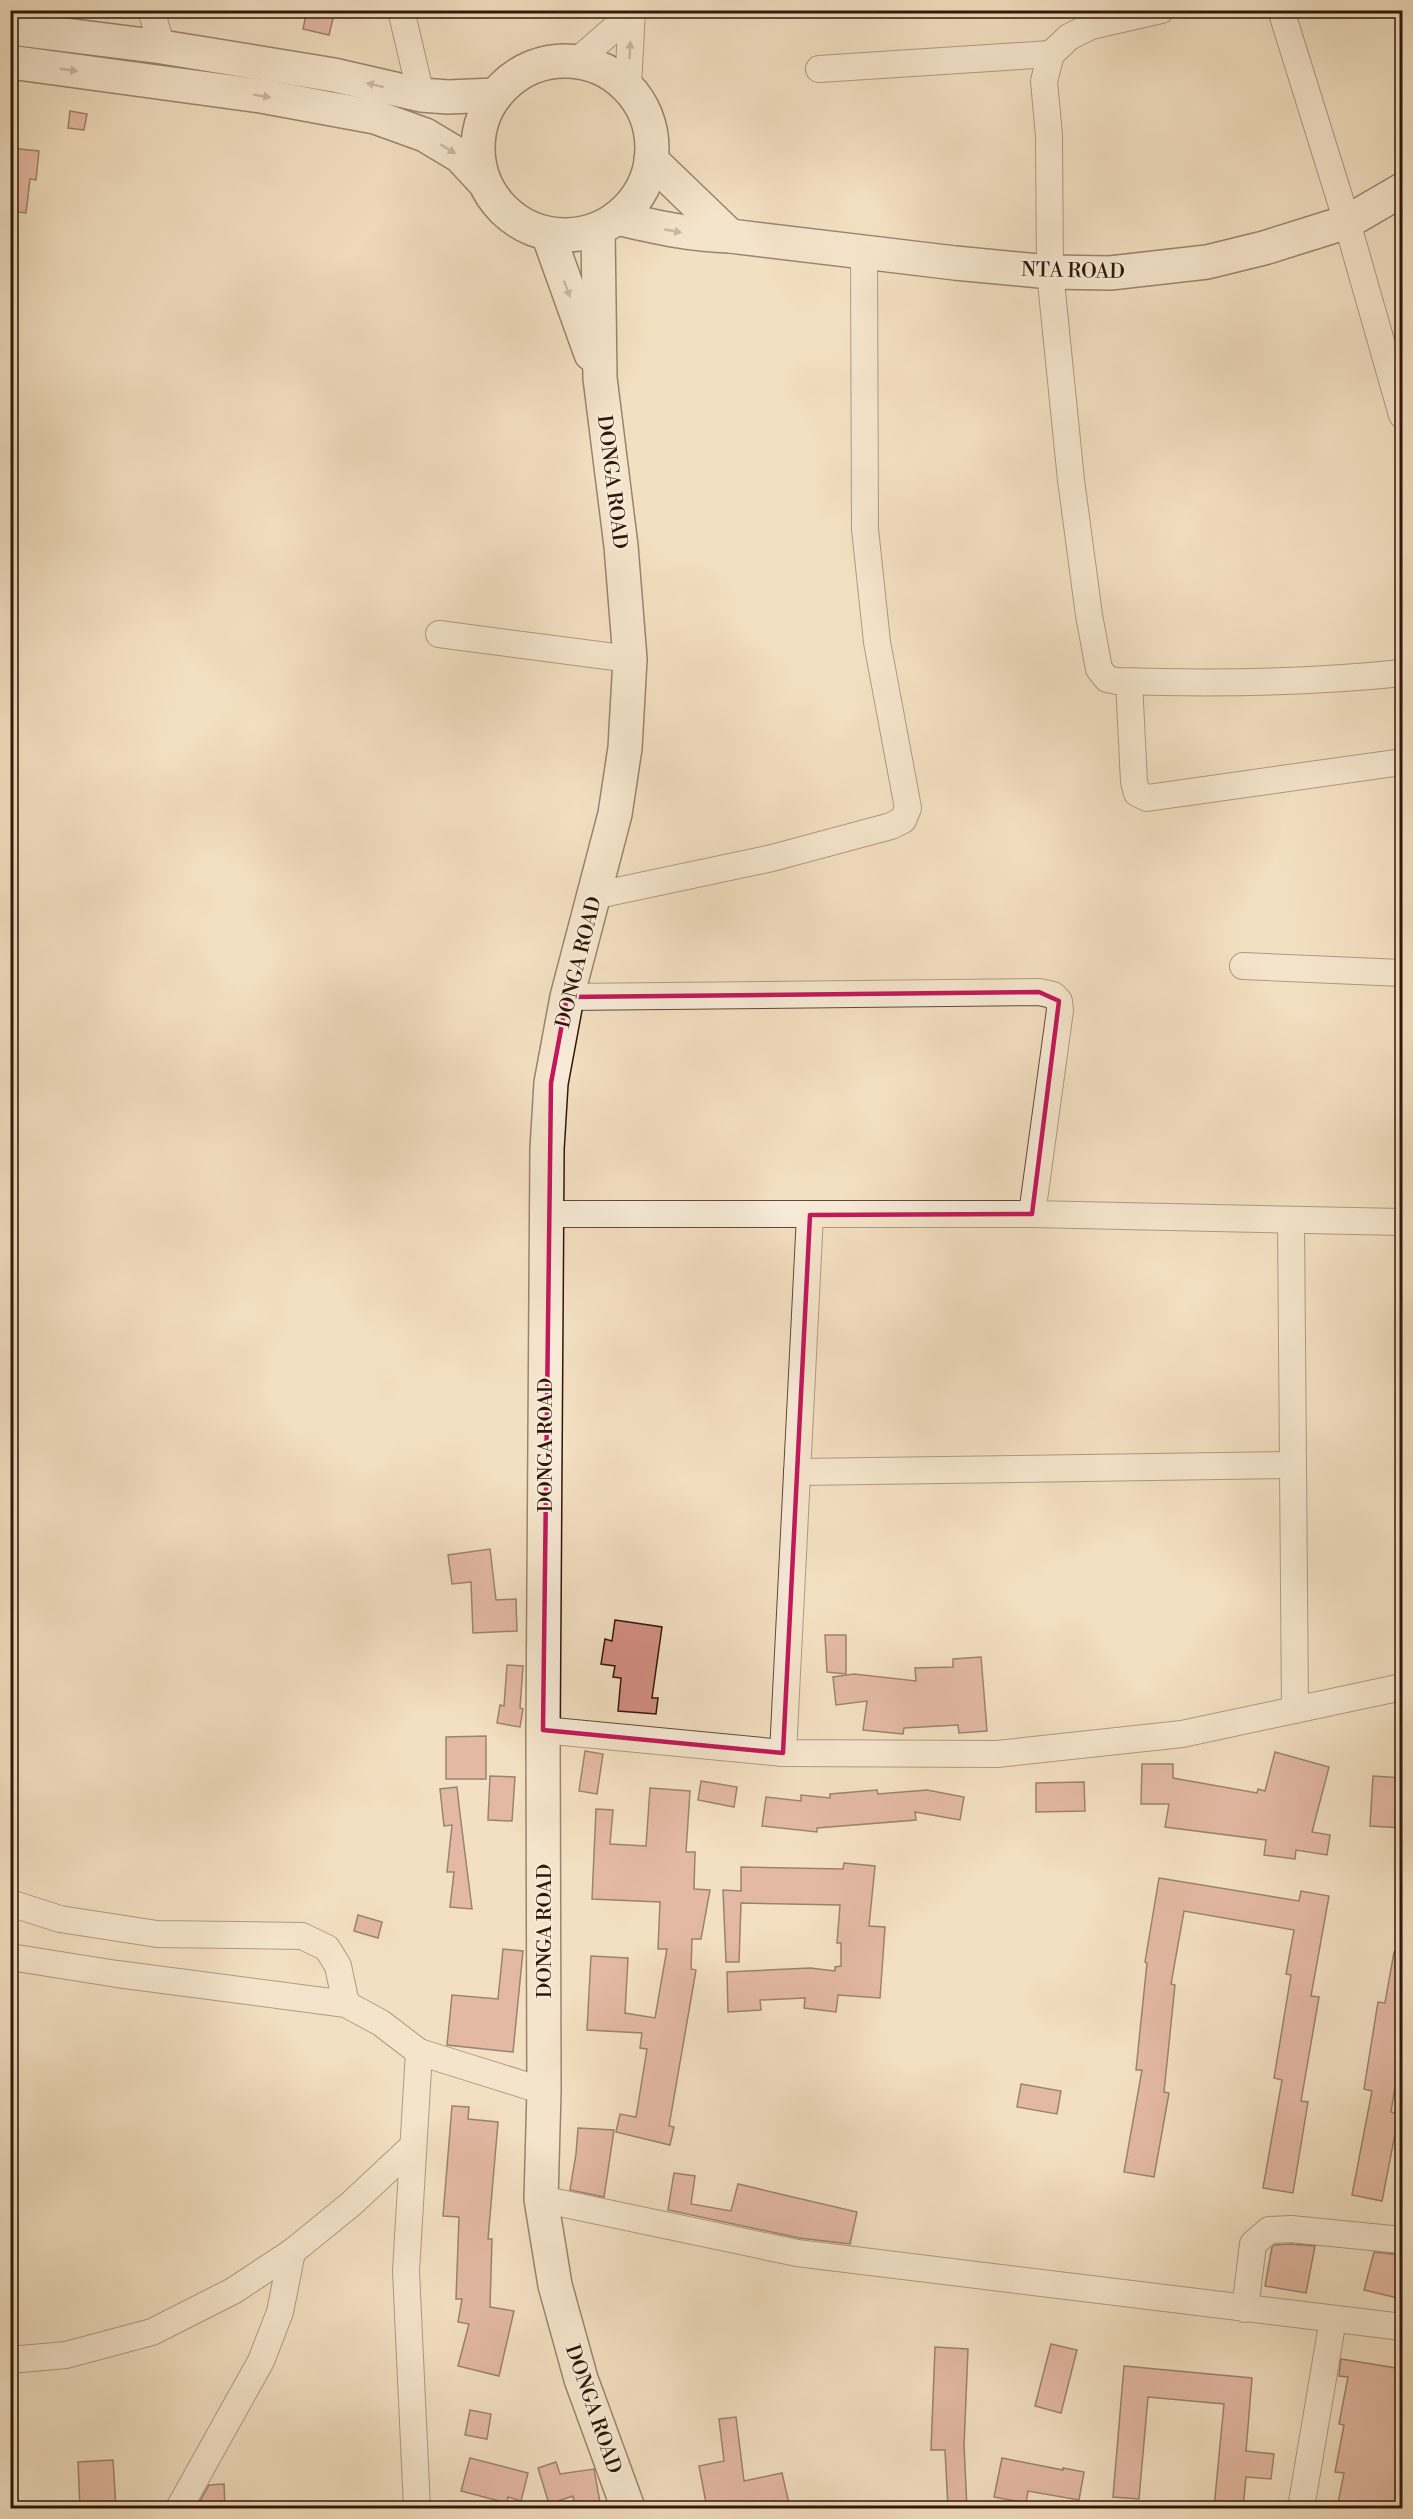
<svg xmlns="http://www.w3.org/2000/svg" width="1413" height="2519" viewBox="0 0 1413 2519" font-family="'Libre Bodoni',serif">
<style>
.building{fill:#d28d82;stroke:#311709;stroke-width:1.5}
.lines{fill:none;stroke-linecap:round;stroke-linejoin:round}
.street-casing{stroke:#624937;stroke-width:28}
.secondary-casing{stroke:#311709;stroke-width:36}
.street{stroke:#f7ead7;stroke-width:26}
.secondary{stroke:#f7ead7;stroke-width:33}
.oneway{fill:#9e8b7a}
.marked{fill:none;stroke:#c2185b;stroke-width:4.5;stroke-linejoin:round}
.labels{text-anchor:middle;stroke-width:4.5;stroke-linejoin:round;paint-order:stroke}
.street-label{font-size:20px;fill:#311709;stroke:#f7ead7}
</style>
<rect width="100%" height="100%" fill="#f3dfc1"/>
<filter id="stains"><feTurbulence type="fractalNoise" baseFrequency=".00333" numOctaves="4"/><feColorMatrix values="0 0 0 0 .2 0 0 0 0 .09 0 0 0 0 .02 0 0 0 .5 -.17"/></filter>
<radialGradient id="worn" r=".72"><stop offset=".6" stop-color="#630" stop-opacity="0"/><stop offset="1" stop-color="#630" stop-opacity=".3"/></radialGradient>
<g class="building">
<polygon points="307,10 335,10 329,35 303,29"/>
<polygon points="70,111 87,114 84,130 68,128"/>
<polygon points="10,148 39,151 36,180 30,179 26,213 10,211"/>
<polygon points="490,1549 496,1600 516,1599 517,1631 473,1633 471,1582 452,1584 448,1555"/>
<polygon points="615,1620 662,1627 652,1698 658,1698 656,1714 618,1711 621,1678 613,1677 615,1666 601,1664 605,1639 612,1641"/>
<polygon points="825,1635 846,1635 846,1674 827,1672"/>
<polygon points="981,1657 987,1731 959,1733 958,1725 904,1728 903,1734 863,1730 867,1701 836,1705 833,1677 854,1674 916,1681 915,1668 953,1667 953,1659"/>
<polygon points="507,1665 523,1666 520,1708 523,1709 520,1727 497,1723 500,1705 504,1706"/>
<polygon points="486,1736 486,1779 446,1779 446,1737"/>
<polygon points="585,1751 603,1754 597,1794 579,1791"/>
<polygon points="1275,1752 1329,1767 1312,1832 1330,1835 1327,1855 1296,1850 1295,1859 1264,1855 1266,1840 1165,1827 1169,1804 1141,1804 1142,1764 1173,1764 1173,1778 1257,1793 1258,1789 1265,1791"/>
<polygon points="490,1776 515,1777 512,1821 488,1820"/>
<polygon points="1373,1776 1402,1778 1402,1828 1370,1826"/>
<polygon points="701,1781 737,1787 734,1807 698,1800"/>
<polygon points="1084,1782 1085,1811 1036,1812 1036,1783"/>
<polygon points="457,1787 460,1814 472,1909 450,1907 454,1872 447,1872 452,1825 444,1826 440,1789"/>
<polygon points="650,1788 690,1791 686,1852 695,1852 694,1889 710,1890 701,1939 692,1939 691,1969 696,1970 669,2126 674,2127 670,2145 616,2132 620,2114 636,2117 647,2049 640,2048 642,2033 587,2030 591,1956 628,1958 625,2013 655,2018 667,1949 658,1949 660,1902 592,1899 596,1809 613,1810 610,1844 646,1846"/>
<polygon points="877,1790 878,1794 927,1790 964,1797 960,1820 915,1812 916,1820 817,1828 817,1832 762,1826 766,1797 801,1801 801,1795 830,1798 830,1794"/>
<polygon points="844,1863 875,1866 869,1926 885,1927 880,1998 838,1995 836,2012 804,2008 805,1998 760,2000 761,2010 728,2012 727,1972 810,1968 835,1971 835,1967 841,1966 841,1943 837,1943 840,1905 741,1903 739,1962 726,1962 723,1890 741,1891 741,1867 843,1869"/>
<polygon points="1159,1878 1299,1901 1301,1891 1329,1896 1311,1996 1319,1997 1301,2101 1308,2102 1293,2193 1263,2188 1282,2080 1274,2078 1291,1975 1286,1974 1294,1930 1184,1911 1171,1984 1175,1985 1164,2092 1169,2093 1154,2177 1124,2172 1142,2070 1136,2070 1147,1963 1145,1962"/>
<polygon points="358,1915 382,1922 378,1938 354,1931"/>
<polygon points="503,1949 523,1951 513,2052 447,2045 452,1995 498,1999"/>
<polygon points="1394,1952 1402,1953 1402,2044 1391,2112 1399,2114 1382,2201 1352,2195 1372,2091 1364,2089 1378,2002 1385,2003"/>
<polygon points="1021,2084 1061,2091 1057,2114 1017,2107"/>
<polygon points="452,2106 469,2107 468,2119 498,2122 488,2239 492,2239 490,2307 514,2311 499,2376 458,2366 469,2324 458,2322 462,2299 456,2299 459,2217 443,2216"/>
<polygon points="578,2128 614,2130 604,2197 570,2190 576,2154"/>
<polygon points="674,2173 695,2176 691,2204 731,2211 738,2184 857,2212 850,2244 799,2238 668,2210"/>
<polygon points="1291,2244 1315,2246 1306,2293 1265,2286 1272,2247 1275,2245"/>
<polygon points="1374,2252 1402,2255 1402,2299 1364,2290"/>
<polygon points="1051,2344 1077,2350 1061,2413 1035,2406"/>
<polygon points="935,2347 968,2349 964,2446 967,2508 948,2508 945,2450 931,2450"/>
<polygon points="1341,2359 1402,2369 1402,2508 1337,2508 1344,2473 1335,2472 1344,2425 1339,2424 1348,2377 1339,2376"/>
<polygon points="1124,2366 1252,2378 1246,2451 1274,2454 1271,2479 1246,2477 1243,2508 1214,2508 1224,2404 1148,2397 1139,2499 1113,2497"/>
<polygon points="470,2410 491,2414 487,2439 465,2435"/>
<polygon points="736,2417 744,2481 782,2473 790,2508 707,2508 699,2466 724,2461 719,2419"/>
<polygon points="470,2458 528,2473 521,2501 508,2497 507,2503 461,2491"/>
<polygon points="1002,2458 1063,2470 1063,2468 1084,2472 1079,2500 1028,2491 1026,2503 994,2497"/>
<polygon points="113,2460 116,2508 80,2508 78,2462"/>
<polygon points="556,2462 560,2474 594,2469 601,2508 575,2508 573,2496 549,2504 538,2468"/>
<polygon points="224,2484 225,2508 196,2508 209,2485"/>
</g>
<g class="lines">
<g class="street-casing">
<g id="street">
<polyline points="151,10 162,47"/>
<polyline points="401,10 421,95"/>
<path d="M1161,10L1091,26L1069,37L1051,54L1044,81L1049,136L1050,272L1071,480L1089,615L1099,669L1107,679L1117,681C1213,684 1308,683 1402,673"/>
<polyline points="1281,10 1347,222 1402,415"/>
<polyline points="577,61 632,13"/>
<polyline points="819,69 1051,54"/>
<polyline points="628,87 632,10"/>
<polyline points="439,634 630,659"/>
<polyline points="1129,682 1134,782 1137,793 1147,798 1402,762"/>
<polyline points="593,896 772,858 891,826 903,820 908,808 877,642 865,529 864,253"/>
<polyline points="1243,966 1402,973"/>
<polyline points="567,997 1039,992 1053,995 1059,1001 1060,1010 1032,1214"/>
<polyline points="547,1214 1032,1214 1402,1222"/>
<polyline points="1291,1220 1295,1710"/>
<polyline points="797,1472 1293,1465"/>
<polyline points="543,1730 783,1753 997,1754 1182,1734 1402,1687"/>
<polyline points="783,1753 810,1215"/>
<polyline points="10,1903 60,1919 157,1934 302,1936 327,1948 338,1966 346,2004"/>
<polyline points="10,1957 117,1974 346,2004 381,2023 419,2052 544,2091"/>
<polyline points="541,2199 797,2253 1402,2327"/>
<polyline points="1245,2309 1253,2244 1269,2230 1291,2229 1402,2240"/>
<polyline points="10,2360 66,2355 152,2332 233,2291 292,2252 351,2204 413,2146"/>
<polyline points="179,2508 261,2361 280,2312 292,2252"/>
<polyline points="417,2508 406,2271 419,2052"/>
<polyline points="1301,2508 1333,2319"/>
</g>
</g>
<g class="secondary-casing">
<g id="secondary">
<polyline points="10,28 162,47 334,75 421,95 448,97 495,95"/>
<circle cx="565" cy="148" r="87"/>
<polyline points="10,62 261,96 375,117 425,135 460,156 485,183"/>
<polyline points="651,160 730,236"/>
<path d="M617,218C655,227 691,235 730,236L955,263L1050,272L1110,273L1207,262L1264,248L1347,222L1402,190"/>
<polyline points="598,229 600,378 621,546 630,659 625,748 615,814 567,997 551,1083 547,1149 543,1730 544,2091 541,2199 555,2285 581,2379 628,2508"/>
<polyline points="548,234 591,354"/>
</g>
</g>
<use href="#street" class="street"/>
<use href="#secondary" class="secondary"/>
</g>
<defs><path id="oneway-solid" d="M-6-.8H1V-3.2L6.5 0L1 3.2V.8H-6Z" transform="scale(1.5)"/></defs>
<g class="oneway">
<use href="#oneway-solid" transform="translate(630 50) rotate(-87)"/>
<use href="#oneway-solid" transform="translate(69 70) rotate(8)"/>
<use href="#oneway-solid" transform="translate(375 85) rotate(-166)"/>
<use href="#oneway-solid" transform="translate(262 96) rotate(9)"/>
<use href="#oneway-solid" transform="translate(448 149) rotate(31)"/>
<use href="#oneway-solid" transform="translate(673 231) rotate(10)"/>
<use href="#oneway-solid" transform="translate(567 289) rotate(70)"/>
</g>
<path d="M0 0H1413V2519H0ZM1039,992L1059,1001L1032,1214L810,1215L783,1753L543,1730L551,1083L567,997Z" fill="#f3dfc1" fill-opacity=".55" fill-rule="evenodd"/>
<path class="marked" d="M1039,992L1059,1001L1032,1214L810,1215L783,1753L543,1730L551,1083L567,997Z"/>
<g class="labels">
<g class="street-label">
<text transform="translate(1073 270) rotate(1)" y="7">NTA ROAD</text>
<text transform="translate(613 482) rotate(83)" y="7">DONGA ROAD</text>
<text transform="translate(578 962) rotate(-76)" y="7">DONGA ROAD</text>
<text transform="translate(545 1445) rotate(-90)" y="7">DONGA ROAD</text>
<text transform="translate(544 1931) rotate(-90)" y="7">DONGA ROAD</text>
<text transform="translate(594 2409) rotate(71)" y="7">DONGA ROAD</text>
</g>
</g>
<rect width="1413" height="2519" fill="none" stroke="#f3dfc1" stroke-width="36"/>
<rect x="12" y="12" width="1389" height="2495" fill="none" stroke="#311709" stroke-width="3"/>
<rect x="18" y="18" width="1377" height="2483" fill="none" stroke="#311709" stroke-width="1.5"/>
<rect width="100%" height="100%" filter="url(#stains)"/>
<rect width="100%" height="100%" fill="url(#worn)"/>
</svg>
